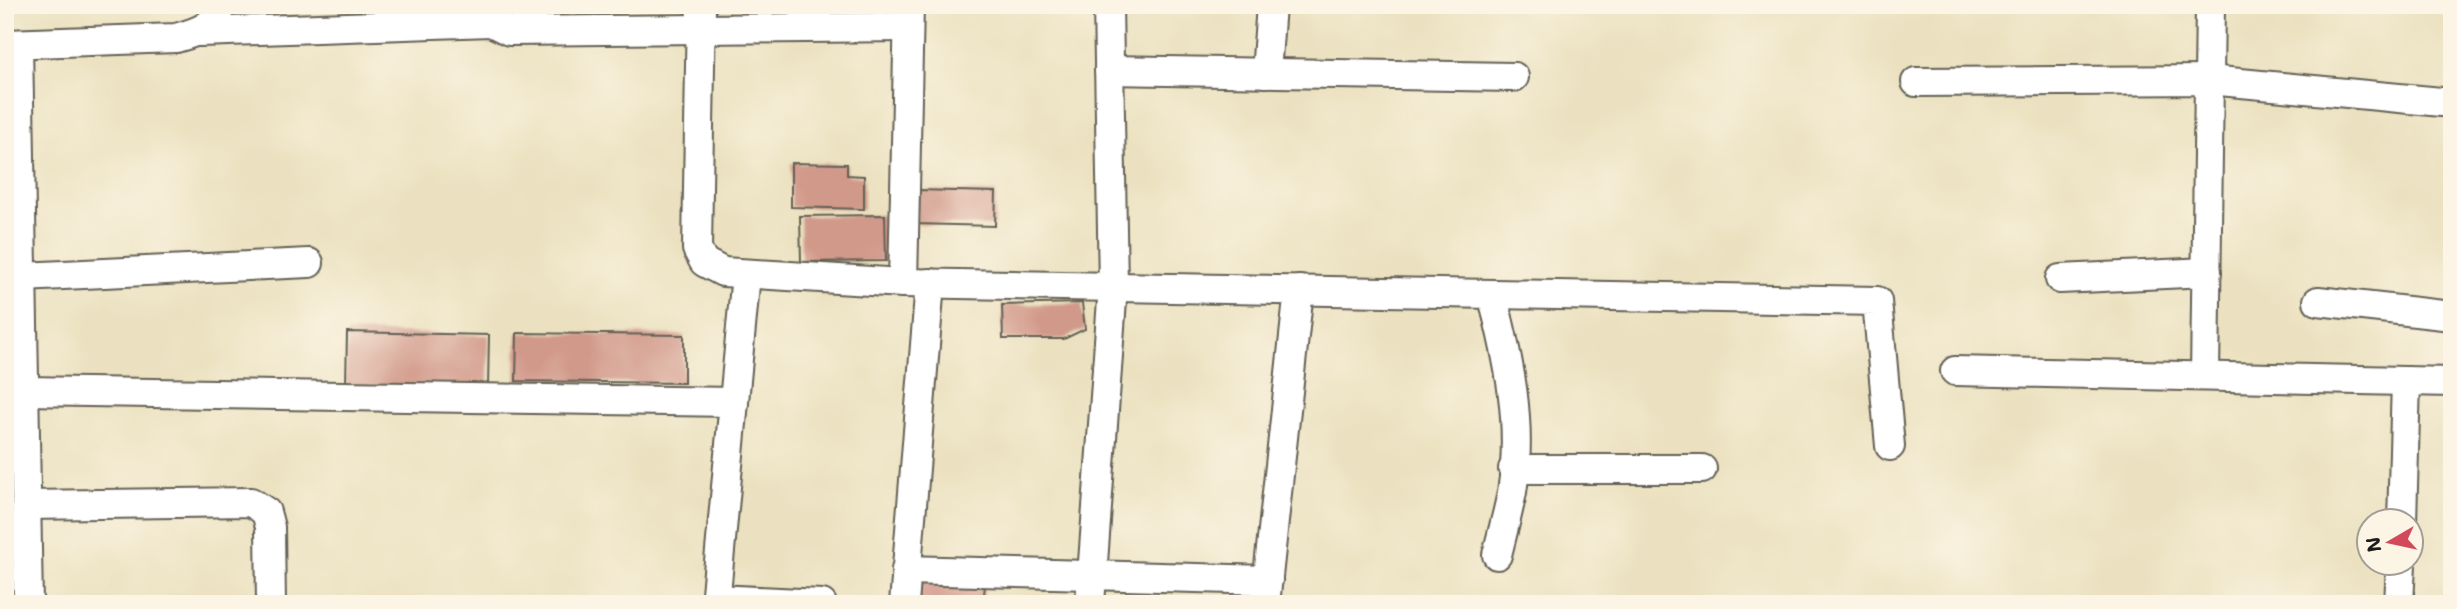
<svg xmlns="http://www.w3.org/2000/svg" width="2457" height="609" viewBox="0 0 2457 609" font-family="'Shantell Sans',sans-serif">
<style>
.building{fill:#d1998a}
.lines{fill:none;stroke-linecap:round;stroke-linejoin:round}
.minor-casing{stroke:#646155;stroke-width:32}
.minor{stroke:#fff;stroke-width:28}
</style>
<rect width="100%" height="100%" fill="#fcf5e5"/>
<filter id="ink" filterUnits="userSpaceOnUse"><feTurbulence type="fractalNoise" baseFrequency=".0143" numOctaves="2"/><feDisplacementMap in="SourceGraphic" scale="14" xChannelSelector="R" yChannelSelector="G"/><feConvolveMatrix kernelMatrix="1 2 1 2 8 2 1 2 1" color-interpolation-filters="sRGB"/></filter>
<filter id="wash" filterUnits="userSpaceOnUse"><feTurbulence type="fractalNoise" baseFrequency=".00686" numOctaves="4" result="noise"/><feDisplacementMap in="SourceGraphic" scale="28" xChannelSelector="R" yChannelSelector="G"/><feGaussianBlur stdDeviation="1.57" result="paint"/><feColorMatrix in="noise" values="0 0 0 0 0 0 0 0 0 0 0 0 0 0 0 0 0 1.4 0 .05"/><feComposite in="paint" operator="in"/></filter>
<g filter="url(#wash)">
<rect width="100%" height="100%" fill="#ebe1c0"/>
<g id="blocks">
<g class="building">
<polygon points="791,163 847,164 847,175 864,176 864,209 791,207"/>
<polygon points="915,190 996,192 995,226 915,224"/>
<polygon points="885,215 886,261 801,262 800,216"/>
<polygon points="1082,303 1085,329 1064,339 1003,339 1002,305"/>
<polygon points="347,332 489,335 488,388 346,385"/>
<polygon points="517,333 684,335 684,383 516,381"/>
<polygon points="916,574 985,585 983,604 916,601"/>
</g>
</g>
</g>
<g filter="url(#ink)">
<use href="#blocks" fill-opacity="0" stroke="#646155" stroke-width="2"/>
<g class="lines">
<g class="minor-casing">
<g id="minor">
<polyline points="490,5 491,22 509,31 907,27"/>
<polyline points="701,5 697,249 704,262 723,272 903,283 1877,301 1890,446"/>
<polyline points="200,32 491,22"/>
<path d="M5,44L176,38C197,32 214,28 221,5"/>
<polyline points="18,44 28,604"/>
<polyline points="1109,70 1514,77"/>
<polyline points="1266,73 1271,5"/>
<polyline points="1916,82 2209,80 2452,103"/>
<polyline points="22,277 309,263"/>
<polyline points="2060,279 2207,272"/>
<polyline points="903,283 909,5"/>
<path d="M1492,294C1509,360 1523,423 1512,492C1508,513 1502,534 1497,555"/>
<polyline points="2318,301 2452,316"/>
<polyline points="1955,371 2452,382"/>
<polyline points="2205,376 2210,5"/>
<polyline points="24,391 734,402"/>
<polyline points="1513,469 1702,469"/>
<polyline points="26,505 251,502 266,512 270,527 271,604"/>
<polyline points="2402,522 2406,381"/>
<polyline points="906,570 1268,580"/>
<polyline points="716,599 822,604"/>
<polyline points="715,604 746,274"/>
<polyline points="904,604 930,283"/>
<polyline points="1090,604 1113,286 1108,5"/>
<polyline points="1265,604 1299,290"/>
<polyline points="2399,604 2401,564"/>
</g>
</g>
<use href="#minor" class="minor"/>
</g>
</g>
<rect width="2457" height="609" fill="none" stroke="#fcf5e5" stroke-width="28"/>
<g transform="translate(2390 542) rotate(261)"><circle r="33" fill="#fcf5e5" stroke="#a29e95" stroke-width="2"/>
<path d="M0-5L12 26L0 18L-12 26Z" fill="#d1495b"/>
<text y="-10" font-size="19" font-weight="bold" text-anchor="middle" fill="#1c1c1c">N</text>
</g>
</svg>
